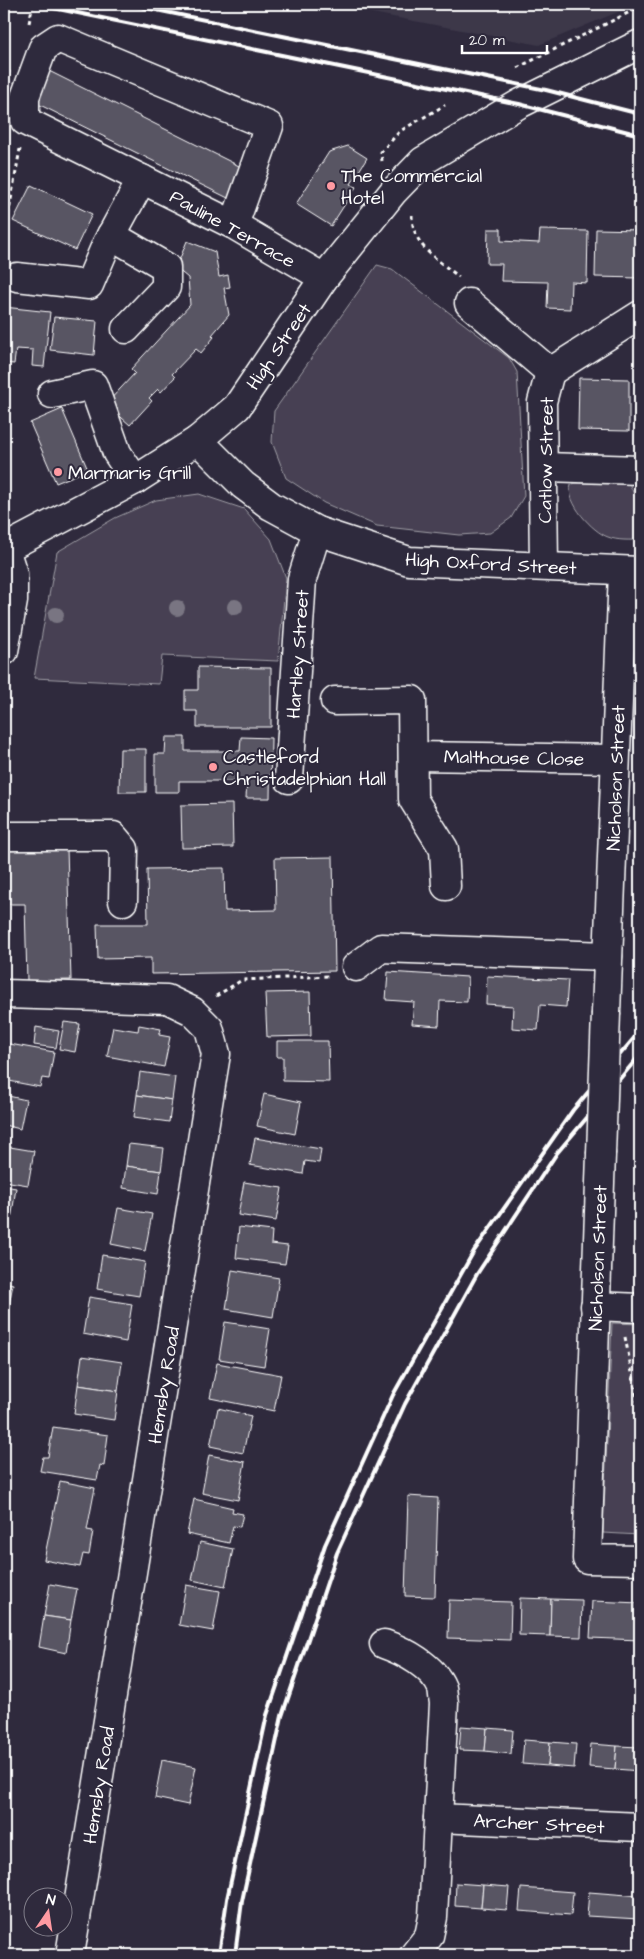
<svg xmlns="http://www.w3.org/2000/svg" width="644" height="1959" viewBox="0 0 644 1959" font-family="'Architects Daughter',sans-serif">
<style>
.built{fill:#3c3749}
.green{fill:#464152;stroke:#a2a0a8}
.building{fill:#595564;stroke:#fff}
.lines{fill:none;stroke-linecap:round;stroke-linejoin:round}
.minor-casing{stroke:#fff;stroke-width:31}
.major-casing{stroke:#fff;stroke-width:31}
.path{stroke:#fff;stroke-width:3;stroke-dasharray:4 4;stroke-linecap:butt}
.minor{stroke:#2f2a3d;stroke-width:28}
.major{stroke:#2f2a3d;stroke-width:28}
.rail{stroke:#fff;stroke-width:4}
.minor-bridge-casing{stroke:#fff;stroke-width:31;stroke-linecap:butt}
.minor-bridge{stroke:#2f2a3d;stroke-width:28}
.tree{fill:#797582}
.poi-dot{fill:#ff9aa2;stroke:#2f2a3d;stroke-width:2}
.labels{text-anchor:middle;stroke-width:4;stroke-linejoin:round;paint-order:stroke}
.poi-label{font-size:19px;fill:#fff;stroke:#2f2a3d;text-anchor:start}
.street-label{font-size:19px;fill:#fff;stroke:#2f2a3d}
</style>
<rect width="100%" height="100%" fill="#2f2a3d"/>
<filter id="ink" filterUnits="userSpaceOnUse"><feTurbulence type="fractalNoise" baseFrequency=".02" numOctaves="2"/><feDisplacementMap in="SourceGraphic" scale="10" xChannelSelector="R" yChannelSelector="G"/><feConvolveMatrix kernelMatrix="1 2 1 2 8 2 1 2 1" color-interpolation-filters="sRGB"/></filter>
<g filter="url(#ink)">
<polygon class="built" points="325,4 637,4 539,45"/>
<g class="green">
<polygon points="377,265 392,269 497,349 509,358 517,372 524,496 511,518 490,533 459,535 377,526 324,503 286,478 272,442 274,411"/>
<path d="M575,483H629L640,508V540C630,540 618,541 608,537C593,532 565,502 571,485Z"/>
<polygon points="199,494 244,509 271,539 286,578 278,661 162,656 159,684 34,678 57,552 115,518 156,500"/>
<polygon points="612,1323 640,1324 640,1535 603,1533"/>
</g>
<g class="building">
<polygon points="45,69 245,169 230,199 30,100"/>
<polygon points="4,70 10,71 4,108"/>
<polygon points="348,146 367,158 351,184 356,187 331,226 296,204 329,152"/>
<polygon points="31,185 92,214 75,250 13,221"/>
<polygon points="488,229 501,229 501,241 539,243 540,230 588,231 587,283 571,282 570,309 547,308 548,282 501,281 502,264 487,264"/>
<polygon points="596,229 640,230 640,278 595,277"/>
<polygon points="187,241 215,252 219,277 228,275 230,287 224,288 229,315 212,335 214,337 201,353 196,349 172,374 175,377 161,392 158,389 149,398 152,401 130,425 106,404 135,373 131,369 190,305 188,278 176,268"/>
<polygon points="4,307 50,312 44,367 32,366 33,350 16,349 14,364 4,363"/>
<polygon points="54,317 97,321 94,355 50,350"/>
<polygon points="579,378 629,379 629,431 578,430"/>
<rect x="637" y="398" width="3" height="28"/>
<polygon points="62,409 88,470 56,483 30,423"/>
<polygon points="198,667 271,668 271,727 197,727 197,711 185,711 185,690 198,690"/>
<polygon points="166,737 185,737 185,751 240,751 241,737 271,738 270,798 246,798 247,781 179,781 179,792 155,792 155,754 165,754"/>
<polygon points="120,749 146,749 146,792 119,792"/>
<polygon points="232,804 233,847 182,848 181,805"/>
<polygon points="67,849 71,980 27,981 25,904 4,904 4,851"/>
<polygon points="333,857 335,971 151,974 151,958 98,959 97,924 148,924 147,869 224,868 225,911 276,910 275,858"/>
<polygon points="388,972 468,977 467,1002 440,1001 439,1026 412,1024 414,1002 386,1000"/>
<polygon points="487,976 568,980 566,1007 540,1005 538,1030 512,1028 513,1006 486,1004"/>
<polygon points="310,992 311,1036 267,1037 265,993"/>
<polygon points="64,1022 80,1024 75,1052 59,1049"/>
<polygon points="139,1025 161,1029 159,1035 170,1037 164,1067 107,1056 113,1027 138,1031"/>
<polygon points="36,1027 59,1031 56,1048 34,1045"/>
<polygon points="277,1041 328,1041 329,1082 283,1081 283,1057 277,1057"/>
<polygon points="4,1043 54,1052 49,1079 42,1078 40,1087 4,1080"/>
<polygon points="140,1072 175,1077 172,1100 137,1095"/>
<polygon points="264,1094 301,1102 295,1134 257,1126"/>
<polygon points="4,1095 26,1100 20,1129 4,1125"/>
<polygon points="137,1095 172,1100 169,1122 134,1117"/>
<polygon points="255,1138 321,1149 319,1163 305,1161 303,1174 250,1165"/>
<polygon points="129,1144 164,1148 161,1171 126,1166"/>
<polygon points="4,1146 34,1151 28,1185 4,1181"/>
<polygon points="126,1166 161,1171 158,1194 123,1188"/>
<polygon points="244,1182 282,1188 276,1221 238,1215"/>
<polygon points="4,1186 16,1188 11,1220 4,1219"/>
<polygon points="118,1208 152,1214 145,1251 111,1244"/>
<polygon points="239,1227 272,1231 271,1244 288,1246 285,1264 236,1258"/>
<polygon points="4,1231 10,1232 4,1268"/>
<polygon points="102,1255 145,1262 139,1296 97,1289"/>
<polygon points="232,1270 279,1278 273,1317 226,1309"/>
<polygon points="4,1282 13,1284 6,1320 4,1320"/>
<polygon points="89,1297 132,1304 126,1342 83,1334"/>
<polygon points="225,1322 270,1329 264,1366 219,1359"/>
<polygon points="82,1356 122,1362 118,1391 78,1385"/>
<polygon points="217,1363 281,1375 274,1411 210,1398"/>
<polygon points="78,1385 118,1391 114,1420 74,1414"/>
<polygon points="218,1408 251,1416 243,1453 210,1446"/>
<polygon points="53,1427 108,1435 104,1466 100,1465 97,1480 40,1471 43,1457 48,1457"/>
<polygon points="209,1455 245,1462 238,1500 202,1493"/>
<polygon points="60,1481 95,1488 87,1530 93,1531 89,1555 83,1554 80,1567 44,1560"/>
<polygon points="408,1496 438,1498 435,1597 405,1596"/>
<polygon points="194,1499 233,1508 232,1512 243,1514 240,1527 233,1526 229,1543 187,1534"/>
<polygon points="200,1542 233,1549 225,1587 192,1580"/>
<polygon points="50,1584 77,1589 71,1620 44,1616"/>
<polygon points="186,1585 220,1591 213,1631 179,1625"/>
<polygon points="520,1598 551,1599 550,1636 519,1635"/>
<polygon points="551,1599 582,1600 581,1637 550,1636"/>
<polygon points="449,1600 511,1602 510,1640 448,1638"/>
<polygon points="592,1601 640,1603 640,1640 590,1638"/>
<polygon points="44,1616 71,1620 66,1653 39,1647"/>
<polygon points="461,1726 487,1728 485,1751 459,1750"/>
<polygon points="487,1728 513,1730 511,1754 485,1751"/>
<polygon points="524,1740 550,1742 548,1766 522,1764"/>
<polygon points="550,1742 576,1744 574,1768 548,1766"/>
<polygon points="591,1744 617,1746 615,1769 589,1767"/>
<polygon points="617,1746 640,1747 640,1771 615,1769"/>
<polygon points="162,1760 196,1767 188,1805 155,1798"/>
<polygon points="456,1883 483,1885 481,1908 455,1906"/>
<polygon points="483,1885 509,1887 507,1910 481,1908"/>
<polygon points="521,1888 573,1892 571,1915 519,1911"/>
<polygon points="589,1892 640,1896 639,1919 587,1916"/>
</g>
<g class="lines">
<g class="minor-casing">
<g id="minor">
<polyline points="234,225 269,126 58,38 43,48 25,97 25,121 234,225 324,278"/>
<polyline points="111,235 166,267 166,287 126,329"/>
<polyline points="17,277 89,285 106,245 142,179"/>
<polyline points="469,303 550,372"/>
<polyline points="550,372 640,315"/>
<polyline points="52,394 93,385 117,453 135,480"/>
<polyline points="198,440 243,485 271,506 317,531 409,561 640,571"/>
<polyline points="545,467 640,470"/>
<polyline points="544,566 542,402 550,372"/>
<polyline points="335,701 412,700 413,799 444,849 446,886"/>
<polyline points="413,756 615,759"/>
<polyline points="289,779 302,579 317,531"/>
<polyline points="4,836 113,836 124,849 123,901"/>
<polyline points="356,967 381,948 608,956"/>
<polyline points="4,994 167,999 192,1011 209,1028 216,1054 70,1955"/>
<polyline points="606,1013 623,571"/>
<polyline points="601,1154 587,1559 640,1560"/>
<polyline points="595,1306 640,1308"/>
<path d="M384,1644C404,1651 433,1666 442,1688C443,1692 443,1698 444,1703L438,1818L640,1827"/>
<polyline points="414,1955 429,1936 433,1917 438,1818"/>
</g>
</g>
<g class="major-casing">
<g id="major">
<polyline points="4,549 135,480 198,440 237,407 324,278 393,192 423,161 519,104 640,44"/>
<polyline points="4,651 13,601 13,574 5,549"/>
</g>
</g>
<g class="path">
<polyline points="29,23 33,4"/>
<polyline points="517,68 640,7"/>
<polyline points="382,161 381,152 400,131 445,105"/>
<path d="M412,215C412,246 437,259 459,277"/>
<polyline points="4,239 20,149"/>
<polyline points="216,996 242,980 330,976"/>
<polyline points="625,1337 640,1414"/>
</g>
<use href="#minor" class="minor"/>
<use href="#major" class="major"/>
<g class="rail">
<polyline points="34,4 519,104 640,135"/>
<polyline points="127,4 546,90 640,114"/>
<polyline points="219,1955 227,1899 267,1715 325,1545 393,1395 474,1251 573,1110 640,1031"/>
<polyline points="235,1955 242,1901 282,1716 337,1553 405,1404 477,1274 557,1153 640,1055"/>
</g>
<g class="minor-bridge-casing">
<polyline id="minor-bridge" points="601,1154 606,1013"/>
</g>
<use href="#minor-bridge" class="minor-bridge"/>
</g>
<g class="tree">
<circle cx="235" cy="607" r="8"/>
<circle cx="177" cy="608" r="8"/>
<circle cx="56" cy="615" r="8"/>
</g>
</g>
<g class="poi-dot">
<circle cx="331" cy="186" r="5"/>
<circle cx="58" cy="472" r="5"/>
<circle cx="213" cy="767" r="5"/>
</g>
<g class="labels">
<g class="poi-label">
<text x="341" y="182">The Commercial<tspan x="341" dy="22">Hotel</tspan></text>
<text x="68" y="479">Marmaris Grill</text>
<text x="223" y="763">Castleford<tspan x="223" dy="22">Christadelphian Hall</tspan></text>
</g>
<g class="street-label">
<text transform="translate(233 228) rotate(29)" y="7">Pauline Terrace</text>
<text transform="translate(278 346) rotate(-56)" y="7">High Street</text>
<text transform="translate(545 460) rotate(-89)" y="7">Catlow Street</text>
<text transform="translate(491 563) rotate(3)" y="7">High Oxford Street</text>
<text transform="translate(297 654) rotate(-86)" y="7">Hartley Street</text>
<text transform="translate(514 757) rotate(1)" y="7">Malthouse Close</text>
<text transform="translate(615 778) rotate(-88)" y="7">Nicholson Street</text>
<text transform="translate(597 1258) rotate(-88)" y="7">Nicholson Street</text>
<text transform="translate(163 1385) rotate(-81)" y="7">Hemsby Road</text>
<text transform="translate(98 1785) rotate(-81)" y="7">Hemsby Road</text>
<text transform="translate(539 1823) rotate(3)" y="7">Archer Street</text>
</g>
</g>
<rect width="644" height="1959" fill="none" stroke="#2f2a3d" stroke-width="20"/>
<rect x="10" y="10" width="624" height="1939" fill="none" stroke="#fff" stroke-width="2" filter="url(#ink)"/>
<g transform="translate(48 1912) rotate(13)"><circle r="24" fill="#2f2a3d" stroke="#827f8b"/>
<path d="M0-4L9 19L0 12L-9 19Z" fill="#ff9aa2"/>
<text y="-8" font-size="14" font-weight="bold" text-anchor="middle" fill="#ffffff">N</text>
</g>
<path d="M462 45v8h85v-8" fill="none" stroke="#ffffff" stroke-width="2.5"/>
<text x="469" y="45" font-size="15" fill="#ffffff" stroke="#2f2a3d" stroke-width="4" paint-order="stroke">20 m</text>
</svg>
